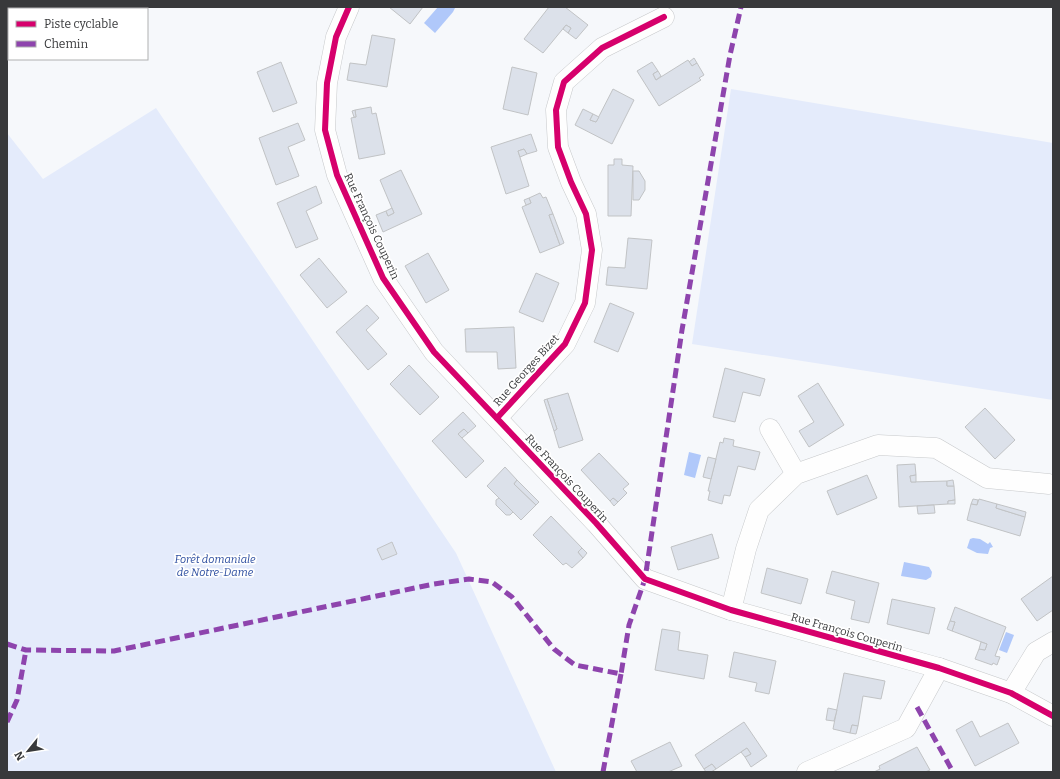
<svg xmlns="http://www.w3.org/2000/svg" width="1060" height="779" viewBox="0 0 1060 779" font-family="Bitter,serif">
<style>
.green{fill:#e4ebfb}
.water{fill:#b0c8fa}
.building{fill:#dce1ea;stroke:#c1c3c5}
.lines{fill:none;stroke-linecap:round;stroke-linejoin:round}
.minor-casing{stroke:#c7c9cb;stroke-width:21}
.minor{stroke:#fefefe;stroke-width:20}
.quiet{stroke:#8e44ad;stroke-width:5;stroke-dasharray:10 5;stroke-linecap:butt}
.cycleway-casing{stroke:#fff;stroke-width:8}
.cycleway{stroke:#d6006c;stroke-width:6}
.labels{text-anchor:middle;stroke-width:3.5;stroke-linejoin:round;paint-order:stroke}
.street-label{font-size:11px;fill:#38393b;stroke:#fff}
.park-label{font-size:11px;font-style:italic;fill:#2d4ea0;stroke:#fff}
</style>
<rect width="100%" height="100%" fill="#f6f8fb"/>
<g class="green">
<polygon points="731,89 1053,143 1053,400 692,344"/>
<polygon points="156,108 456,553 556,772 7,772 7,133 43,179"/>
</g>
<g class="water">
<polygon points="438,7 455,8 453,12 435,33 424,23"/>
<polygon points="689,452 701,455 695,478 684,475"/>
<polygon points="973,538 980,539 988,544 990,542 993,547 990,548 988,554 977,553 967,548 970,539"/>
<polygon points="904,562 929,567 932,572 931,577 926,580 901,576"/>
<polygon points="1006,632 1014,635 1007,653 999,650"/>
</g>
<g class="building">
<polygon points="389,7 423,7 410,24"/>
<polygon points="549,7 565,7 588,25 576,39 568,33 571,28 566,25 543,53 524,39"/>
<polygon points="566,25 571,28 568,33 563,29"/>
<polygon points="372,35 395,39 387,87 347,80 350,63 366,65"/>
<polygon points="694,58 697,63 692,66 689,62"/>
<polygon points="688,60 692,66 697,63 704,75 699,78 701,80 659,106 637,71 652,62 658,71 653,74 656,80"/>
<polygon points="281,62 297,103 273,112 257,72"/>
<polygon points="512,67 537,73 528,115 503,109"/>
<polygon points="658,71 661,76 656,80 653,74"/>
<polygon points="613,89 634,100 612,144 575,125 583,109 593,114 590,120 596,122"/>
<polygon points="371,107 372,114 376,113 385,154 359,159 351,118 356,117 355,110"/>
<polygon points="355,110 356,117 354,117 352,111"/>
<polygon points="593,114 599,117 596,122 590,120"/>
<polygon points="298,123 305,140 288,147 299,176 276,185 259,138"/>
<polygon points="531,134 537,151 527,154 524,149 518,151 529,186 506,194 491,147"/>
<polygon points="524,149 527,154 520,157 518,151"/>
<polygon points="614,159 622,159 622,165 633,166 631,216 608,216 608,165 614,165"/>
<polygon points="401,170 422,214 383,232 376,215 386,211 388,216 394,213 380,180"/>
<polygon points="633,171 639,171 645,181 645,190 639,200 633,200"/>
<polygon points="316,186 322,203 306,211 318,239 296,248 277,203"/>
<polygon points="540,193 543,198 546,197 553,214 549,215 560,245 540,253 522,207 531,203 529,198"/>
<polygon points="529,198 531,203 526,205 524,200"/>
<polygon points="392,208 394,213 388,216 386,211"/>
<polygon points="553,214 564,243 560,245 549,215"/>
<polygon points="628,238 652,240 647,289 606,285 608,267 625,268"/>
<polygon points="428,253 449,290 426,303 405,266"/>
<polygon points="319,258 347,292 327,308 300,275"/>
<polygon points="536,273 559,283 543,322 519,312"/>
<polygon points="610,303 634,313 618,352 594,342"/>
<polygon points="367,305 379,318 366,330 387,354 368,370 336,332"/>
<polygon points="514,327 516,368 498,369 497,352 466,352 465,329"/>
<polygon points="409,365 439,397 420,415 390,384"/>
<polygon points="725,368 765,379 760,396 743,392 735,422 713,417"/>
<polygon points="818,383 844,425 809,447 799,431 814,422 798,396"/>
<polygon points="568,393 583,440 559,448 554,431 557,429 547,399"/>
<polygon points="547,399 557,429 554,431 544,400"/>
<polygon points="985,408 1015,440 995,459 965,427"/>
<polygon points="463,412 476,426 468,433 464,429 458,434 484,461 466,478 432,441"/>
<polygon points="464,429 468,433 462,438 458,434"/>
<polygon points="724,438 734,440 733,446 760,452 755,470 738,466 730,496 724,495 722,504 708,500 710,491 708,491 720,442 723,443"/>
<polygon points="599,453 629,484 623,489 627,493 618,502 613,498 610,501 581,470"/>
<polygon points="708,457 716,459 711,479 703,477"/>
<polygon points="915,464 916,475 910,476 911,482 947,481 947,486 954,486 955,500 948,501 948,504 899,507 897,465"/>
<polygon points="505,467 517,480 514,484 536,505 521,520 487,486"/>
<polygon points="867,475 877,498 837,515 827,491"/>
<polygon points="916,475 916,482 911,482 910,476"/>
<polygon points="517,480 539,502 536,505 514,484"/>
<polygon points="953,480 954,486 947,486 947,481"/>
<polygon points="499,498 513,512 510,515 506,515 496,505 496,500"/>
<polygon points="613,498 618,502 614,506 610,501"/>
<polygon points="973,499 978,500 977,505 971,504"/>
<polygon points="979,499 997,504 996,508 1025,517 1020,536 967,520 971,504 977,505"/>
<polygon points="955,500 955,504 948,504 948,501"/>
<polygon points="997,504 1026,512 1025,517 996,508"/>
<polygon points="934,505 935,513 918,514 917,506"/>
<polygon points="551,516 582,548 578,552 583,558 572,568 566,563 563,565 533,535"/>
<polygon points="712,534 719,558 678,570 671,547"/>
<polygon points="392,542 397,554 382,560 377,549"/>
<polygon points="582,548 587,553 583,558 578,552"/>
<polygon points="767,568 808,579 801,604 761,593"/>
<polygon points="832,571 879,583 869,623 851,619 855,601 826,593"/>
<polygon points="1053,576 1053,610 1037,621 1021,599"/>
<polygon points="892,599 935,608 929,634 887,624"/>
<polygon points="955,607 1006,627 995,656 1000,657 997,665 993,663 992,665 975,659 979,649 985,650 987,644 952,631 955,622 950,621"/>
<polygon points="950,621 955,622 952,631 947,629"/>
<polygon points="662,629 680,632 678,650 708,655 704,679 655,670"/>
<polygon points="981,642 987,644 985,650 979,649"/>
<polygon points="734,652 776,661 769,694 755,691 757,683 729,677"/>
<polygon points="844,673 885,681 881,699 863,696 858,726 852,725 850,733 833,729"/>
<polygon points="828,708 837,710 834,721 826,720"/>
<polygon points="972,721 980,737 1008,723 1019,743 975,766 956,730"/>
<polygon points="744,722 767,756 751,767 745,757 751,754 747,748 716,769 712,764 704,769 695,755"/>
<polygon points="852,725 858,726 856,734 850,733"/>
<polygon points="670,742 682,766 668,772 637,772 631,761"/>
<polygon points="917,747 930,770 925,772 874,772 880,769 879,766"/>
<polygon points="747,748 751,754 745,757 741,752"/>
<polygon points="712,764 716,769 711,772 706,772 704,769"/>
</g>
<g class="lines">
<g class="minor-casing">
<g id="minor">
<polyline points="349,7 336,37 327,83 325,130 337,175 383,278 434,352 596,523 645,579 731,610 939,668 1011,693 1053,716"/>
<polyline points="497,418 565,344 585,303 592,250 586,214 571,182 558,147 556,110 564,82 602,48 664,17"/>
<polyline points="770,429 796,474"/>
<polyline points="731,610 746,549 759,510 796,474 878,445 936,448 987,478 1049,484"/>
<polyline points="1011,693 1036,652 1053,642"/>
<polyline points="807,772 906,728 939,668"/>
</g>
</g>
<use href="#minor" class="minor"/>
<g class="quiet">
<polyline points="7,644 26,650 114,651 434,584 469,579 492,582 512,597 554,649 575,665 621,674 629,625 645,579 682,330 730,55 741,7"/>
<polyline points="917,707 953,772"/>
<polyline points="7,722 17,700 26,650"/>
<polyline points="603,772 621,674"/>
</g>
<g class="cycleway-casing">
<g id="cycleway">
<polyline points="349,7 336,37 327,83 325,130 337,175 383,278 434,352 596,523 645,579 731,610 939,668 1011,693 1053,716"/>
<polyline points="497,418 565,344 585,303 592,250 586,214 571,182 558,147 556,110 564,82 602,48 664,17"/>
</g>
</g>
<use href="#cycleway" class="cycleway"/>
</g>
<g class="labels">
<g class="street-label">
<text transform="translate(372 226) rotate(65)" y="4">Rue François Couperin</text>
<text transform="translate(526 370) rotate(-48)" y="4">Rue Georges Bizet</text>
<text transform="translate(567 478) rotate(47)" y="4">Rue François Couperin</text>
<text transform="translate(847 632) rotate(16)" y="4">Rue François Couperin</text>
</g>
<g class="park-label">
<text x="215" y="563">Forêt domaniale<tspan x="215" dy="13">de Notre-Dame</tspan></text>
</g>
</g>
<rect width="1060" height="779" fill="none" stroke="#38393b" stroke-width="16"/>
<rect x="8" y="8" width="140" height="52" fill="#ffffff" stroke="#afb0b1"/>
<rect x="16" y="21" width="20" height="6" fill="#d6006c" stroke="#afb0b1"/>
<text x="44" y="28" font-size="12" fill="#38393b">Piste cyclable</text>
<rect x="16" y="41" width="20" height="6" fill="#8e44ad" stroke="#afb0b1"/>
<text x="44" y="48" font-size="12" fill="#38393b">Chemin</text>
<g transform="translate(28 751) rotate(240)" stroke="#ffffff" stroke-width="3" paint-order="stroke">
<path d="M0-3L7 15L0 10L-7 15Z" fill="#38393b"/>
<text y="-6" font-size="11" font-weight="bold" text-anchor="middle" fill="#38393b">N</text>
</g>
</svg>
